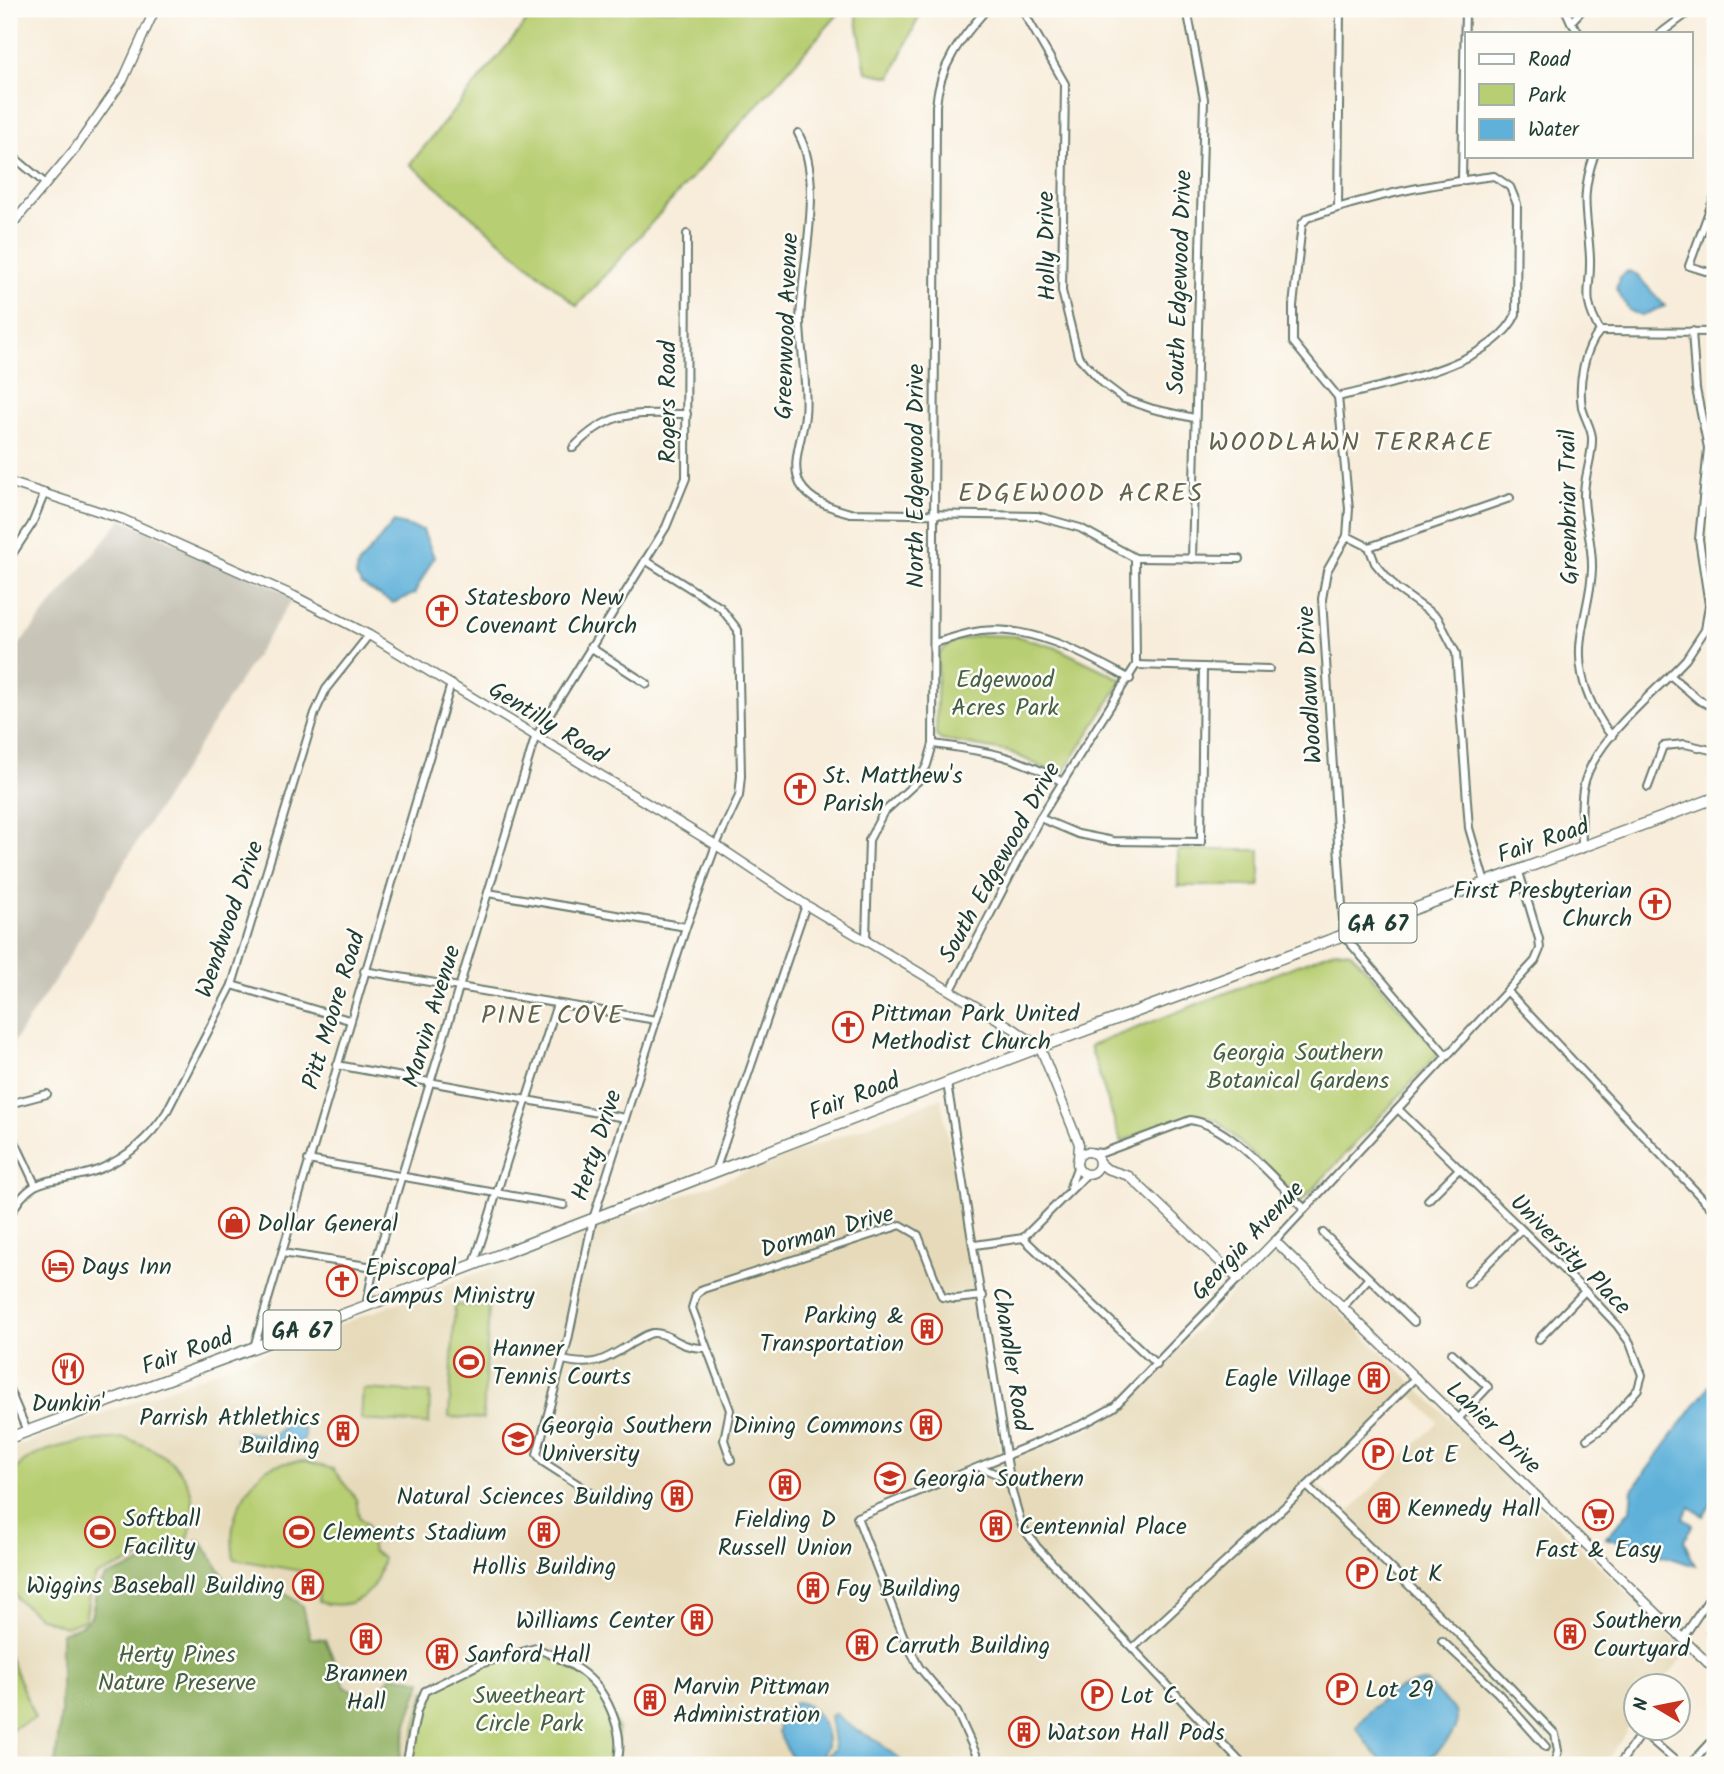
<svg xmlns="http://www.w3.org/2000/svg" width="1724" height="1774" viewBox="0 0 1724 1774" font-family="Kalam,sans-serif">
<style>
.built{fill:#e6daba;fill-rule:evenodd}
.industrial{fill:#c8c4b8}
.green{fill:#b8ce72;stroke:#6c8653;stroke-width:2}
.forest{fill:#92b164;stroke:#58774c;stroke-width:2}
.water{fill:#5fb1da;stroke:#3f7787;stroke-width:2}
.lines{fill:none;stroke-linecap:round;stroke-linejoin:round}
.minor-casing{stroke:#6b7b6e;stroke-width:10}
.tertiary-casing{stroke:#6b7b6e;stroke-width:11}
.primary-casing{stroke:#6b7b6e;stroke-width:13}
.minor{stroke:#fff;stroke-width:6}
.tertiary{stroke:#fff;stroke-width:8}
.primary{stroke:#fff;stroke-width:10}
.labels{text-anchor:middle;stroke-width:5;stroke-linejoin:round;paint-order:stroke}
.shield{fill:#fdfcf7;stroke:#62766e;stroke-width:2}
.shield-label{font-size:23px;font-weight:bold;fill:#1f3d34}
.street-label{font-size:24px;fill:#1f3d34;stroke:#fdfcf7}
.poi-label{font-size:24px;fill:#1f3d34;stroke:#fdfcf7;text-anchor:start}
.park-label{font-size:24px;fill:#456144;stroke:#fdfcf7}
.neighbourhood-label{font-size:26px;letter-spacing:2px;fill:#63624d;stroke:#fdfcf7}
</style>
<rect width="100%" height="100%" fill="#fdfcf7"/>
<filter id="ink" filterUnits="userSpaceOnUse"><feTurbulence type="fractalNoise" baseFrequency=".0143" numOctaves="2"/><feDisplacementMap in="SourceGraphic" scale="14" xChannelSelector="R" yChannelSelector="G"/><feConvolveMatrix kernelMatrix="1 2 1 2 8 2 1 2 1" color-interpolation-filters="sRGB"/></filter>
<filter id="wash" filterUnits="userSpaceOnUse"><feTurbulence type="fractalNoise" baseFrequency=".00686" numOctaves="4" result="noise"/><feDisplacementMap in="SourceGraphic" scale="28" xChannelSelector="R" yChannelSelector="G"/><feGaussianBlur stdDeviation="1.57" result="paint"/><feColorMatrix in="noise" values="0 0 0 0 0 0 0 0 0 0 0 0 0 0 0 0 0 1.4 0 .05"/><feComposite in="paint" operator="in"/></filter>
<g filter="url(#wash)">
<rect width="100%" height="100%" fill="#f8eddb"/>
<path class="built" d="M941,1098L1002,1462L1090,1428L1122,1408L1275,1248L1687,1652L1659,1686H1636V1716L1605,1765H9V1449ZM1409,1392L1438,1422L1347,1514L1318,1485Z"/>
<polygon class="industrial" points="122,519 294,596 135,845 58,975 9,1049 9,657"/>
<g class="green">
<polygon points="537,9 843,9 577,306 410,164"/>
<polygon points="855,9 927,9 921,12 891,77 866,72"/>
<path d="M982,635L1016,636L1057,648L1123,680L1061,776L1010,752L941,740L936,736L938,657C946,640 965,639 982,635Z"/>
<rect x="1178" y="850" width="82" height="36"/>
<path d="M1336,950L1351,952L1439,1053L1301,1202L1217,1120C1184,1111 1152,1130 1121,1142L1090,1046Z"/>
<polygon points="455,1305 489,1306 483,1419 449,1417"/>
<polygon points="363,1389 430,1393 429,1424 361,1420"/>
<path d="M124,1438C174,1453 206,1483 188,1538L96,1576L90,1590L85,1620L65,1627L39,1617L18,1600L9,1584V1481C22,1445 92,1440 124,1438Z"/>
<path d="M306,1461L333,1469L356,1499L359,1517L367,1525L373,1552L383,1557C378,1592 355,1612 319,1602L318,1574L234,1559C229,1529 234,1507 253,1483C258,1476 264,1468 273,1466C283,1462 295,1462 306,1461Z"/>
<polygon points="536,1648 599,1685 618,1728 616,1765 406,1765 425,1691 480,1664"/>
<polygon points="9,1656 35,1718 9,1730"/>
</g>
<path class="forest" d="M200,1540L229,1584L283,1592L303,1606L310,1638L325,1639L345,1687L373,1701L392,1675L422,1681L408,1720L398,1765H55L61,1712V1633C111,1619 81,1606 106,1577Z"/>
<g class="water">
<polygon points="1628,271 1636,274 1665,306 1641,316 1629,310 1616,289 1620,277"/>
<polygon points="394,522 423,530 434,557 414,594 393,603 362,585 356,576 358,565"/>
<polygon points="1709,1386 1715,1390 1715,1498 1703,1516 1690,1507 1683,1518 1693,1525 1684,1540 1695,1566 1606,1538 1630,1510 1632,1490"/>
<polygon points="292,1421 304,1429 305,1437 301,1444 276,1444 258,1451 236,1441 236,1437 246,1432 270,1437"/>
<path d="M1426,1682L1456,1712C1463,1731 1431,1762 1413,1765C1404,1767 1393,1765 1384,1765L1356,1728C1373,1703 1395,1684 1426,1682Z"/>
<path d="M797,1702C816,1705 828,1727 827,1746L821,1756L800,1760L791,1757L778,1732L781,1712Z"/>
<polygon points="835,1714 857,1731 875,1739 906,1765 814,1765 835,1749 830,1716"/>
</g>
</g>
<g filter="url(#ink)">
<g class="lines">
<g class="minor-casing">
<g id="minor">
<polyline points="1022,9 1065,84 1062,291 1078,356 1103,383 1124,399 1153,409 1194,418"/>
<polyline points="1187,9 1204,99 1192,559"/>
<polyline points="1565,9 1571,22 1583,9"/>
<polyline points="1571,22 1579,33"/>
<polyline points="1661,33 1693,9"/>
<path d="M798,133C826,183 800,268 800,324C801,354 808,385 805,415C803,437 790,463 800,484C810,502 832,508 850,513L1037,516L1080,528L1135,558L1239,559"/>
<polyline points="9,153 46,184"/>
<path d="M1594,156C1579,199 1588,216 1590,258C1591,293 1581,296 1600,331"/>
<path d="M1494,176L1510,187L1517,204L1516,314C1494,365 1388,384 1338,397L1293,342V306L1302,224L1307,218C1372,195 1426,185 1494,176Z"/>
<polyline points="1462,180 1465,9"/>
<polyline points="1715,195 1689,266 1715,274"/>
<polyline points="1338,207 1340,9"/>
<path d="M1600,331C1584,349 1578,383 1582,407C1584,417 1591,427 1592,437C1593,457 1584,476 1584,495C1584,520 1593,544 1592,569C1591,605 1574,637 1582,674C1586,695 1598,720 1612,736"/>
<polyline points="1600,331 1715,332"/>
<polyline points="1338,397 1349,509 1347,536 1327,571 1322,599 1344,936 1447,1056"/>
<path d="M573,448C611,408 636,414 687,414"/>
<polyline points="1347,536 1369,547 1375,563 1396,588 1438,618 1456,653 1469,828 1485,883"/>
<polyline points="1369,547 1510,498"/>
<polyline points="9,559 32,524 45,492"/>
<path d="M934,643C950,639 965,633 981,631C1033,625 1086,655 1130,679"/>
<polyline points="590,647 647,684"/>
<polyline points="1136,665 1269,669"/>
<polyline points="1671,676 1699,700 1715,708"/>
<path d="M933,744C989,752 1012,754 1063,782"/>
<polyline points="1648,787 1663,746 1685,744 1715,751"/>
<polyline points="1040,818 1078,834 1113,841 1201,842 1203,667"/>
<path d="M1582,849C1582,829 1580,808 1583,789C1592,740 1653,695 1686,659L1705,630L1709,605L1699,539L1708,448L1696,389L1692,331"/>
<polyline points="488,893 686,927"/>
<path d="M866,938L869,840L883,813L919,780L927,765L933,744L936,106C939,66 961,38 987,9"/>
<polyline points="364,971 656,1020"/>
<polyline points="232,985 349,1020"/>
<polyline points="951,990 1040,818 1136,665 1135,558"/>
<polyline points="1507,991 1715,1212"/>
<polyline points="337,1065 625,1118"/>
<polyline points="947,1083 1012,1492 1022,1526 1037,1547 1243,1765"/>
<polyline points="9,1104 47,1094"/>
<polyline points="1398,1109 1585,1291 1617,1325 1630,1343 1642,1375 1638,1389 1603,1428 1587,1439"/>
<polyline points="9,1129 35,1184"/>
<path d="M1091,1152L1102,1153L1190,1120C1231,1125 1274,1180 1304,1208"/>
<polyline points="308,1160 564,1205"/>
<polyline points="715,1171 806,905"/>
<polyline points="1070,1187 1078,1165"/>
<polyline points="1428,1200 1459,1169"/>
<path d="M9,1217C35,1166 59,1187 100,1169C128,1157 150,1137 166,1113L232,985L315,713L326,689L369,635"/>
<polyline points="1323,1233 1414,1322"/>
<polyline points="1023,1238 1157,1365"/>
<polyline points="1023,1238 1087,1174"/>
<polyline points="1275,1241 1535,961 1540,949 1539,939 1519,872"/>
<polyline points="975,1245 1023,1238"/>
<polyline points="282,1253 374,1267"/>
<polyline points="474,1264 557,1004"/>
<polyline points="1468,1284 1521,1230"/>
<polyline points="366,1306 374,1267 535,738 666,527 686,478 687,234"/>
<polyline points="1343,1307 1368,1279"/>
<polyline points="1539,1339 1585,1291"/>
<polyline points="254,1347 451,684"/>
<polyline points="1452,1353 1488,1387 1458,1419"/>
<path d="M563,1360C596,1368 606,1359 634,1342C640,1339 646,1334 653,1333C670,1332 679,1349 705,1348"/>
<polyline points="9,1389 27,1431"/>
<polyline points="731,1460 724,1440 730,1410 692,1308 696,1295 703,1289 901,1225 918,1235 942,1297 955,1299 983,1296"/>
<polyline points="980,1467 1001,1476 1010,1485"/>
<polyline points="1307,1486 1467,1642 1555,1734 1558,1751 1554,1765"/>
<polyline points="604,1501 543,1462 537,1454 568,1340 593,1219 686,927 716,845 739,796 741,776 738,630 720,607 645,560"/>
<polyline points="1715,1619 1710,1632 1715,1640"/>
<polyline points="1682,1639 1715,1590"/>
<polyline points="1442,1641 1497,1692 1546,1747"/>
<polyline points="1134,1647 1307,1486 1416,1377"/>
<path d="M406,1765L417,1711L425,1691L480,1664L536,1648C575,1665 599,1676 614,1718C620,1734 622,1749 616,1765"/>
<polyline points="981,1765 957,1712 919,1667 905,1640 857,1517 1085,1423 1114,1407 1238,1279"/>
<polyline points="1619,1765 1642,1732 1680,1765"/>
<polyline points="1690,1765 1715,1738"/>
</g>
</g>
<g class="tertiary-casing">
<g id="tertiary">
<polyline points="9,228 75,149 123,80 155,9"/>
<polyline points="9,482 122,519 294,596 369,635 716,845 806,905 1014,1029 1040,1047 1079,1144 1078,1159"/>
<circle cx="1088" cy="1163" r="11"/>
<polyline points="1099,1162 1107,1169 1129,1176 1238,1279 1275,1241 1715,1670"/>
</g>
</g>
<g class="primary-casing">
<polyline id="primary" points="9,1438 366,1306 1040,1047 1715,798"/>
</g>
<use href="#minor" class="minor"/>
<use href="#tertiary" class="tertiary"/>
<use href="#primary" class="primary"/>
</g>
</g>
<defs>
<g id="church-ring" transform="scale(1.575)"><circle r="9.5" fill="#fdfcf7" stroke="#c8321e" stroke-width="1.5"/><path d="M-1.2-6h2.4v3.5h3.3v2.4h-3.3V6h-2.4V-.1h-3.3v-2.4h3.3Z" fill="#c8321e"/></g>
<g id="shop-ring" transform="scale(1.575)"><circle r="9.5" fill="#fdfcf7" stroke="#c8321e" stroke-width="1.5"/><path d="M-5-2.5h2.3a2.7 3.5 0 0 1 5.4 0H5L5.5 6h-11ZM-1.5-2.5h3a1.5 2.3 0 0 0-3 0Z" fill="#c8321e"/></g>
<g id="hotel-ring" transform="scale(1.575)"><circle r="9.5" fill="#fdfcf7" stroke="#c8321e" stroke-width="1.5"/><path d="M-6-4.5h1.5V1H6V5H4.5V3h-9V5H-6ZM-4 0a1.8 1.8 0 1 1 3.6 0ZM.5 0V-2.5h3Q6-2.5 6 0Z" fill="#c8321e"/></g>
<g id="building-ring" transform="scale(1.575)"><circle r="9.5" fill="#fdfcf7" stroke="#c8321e" stroke-width="1.5"/><path d="M-4-6H4V6H1V3H-1V6H-4ZM-2.5-4.3h1.7v1.8h-1.7ZM.8-4.3h1.7v1.8H.8ZM-2.5-1h1.7V.8h-1.7ZM.8-1h1.7V.8H.8Z" fill="#c8321e"/></g>
<g id="stadium-ring" transform="scale(1.575)"><circle r="9.5" fill="#fdfcf7" stroke="#c8321e" stroke-width="1.5"/><path d="M0-5a6.5 5 0 1 0 0 10a6.5 5 0 1 0 0-10ZM-3.5-1.8h7v3.6h-7Z" fill="#c8321e"/></g>
<g id="restaurant-ring" transform="scale(1.575)"><circle r="9.5" fill="#fdfcf7" stroke="#c8321e" stroke-width="1.5"/><path d="M-5-6h1v4h1v-4h1v4h1v-4h1v5L-1.5 .5V6h-2V.5L-5-1ZM5-6V6H3V1.5H1.5Q1.5-4 5-6Z" fill="#c8321e"/></g>
<g id="university-ring" transform="scale(1.575)"><circle r="9.5" fill="#fdfcf7" stroke="#c8321e" stroke-width="1.5"/><path d="M0-5L7-2L0 1L-7-2ZM-4 1L0 2.5L4 1V4Q0 6-4 4Z" fill="#c8321e"/></g>
<g id="parking-ring" transform="scale(1.575)"><circle r="9.5" fill="#fdfcf7" stroke="#c8321e" stroke-width="1.5"/><path d="M-3.5-5.5H1a3.5 3.5 0 0 1 0 7H-1V5.5H-3.5ZM-1-3.4V-.6H.8a1.4 1.4 0 0 0 0-2.8Z" fill="#c8321e"/></g>
<g id="supermarket-ring" transform="scale(1.575)"><circle r="9.5" fill="#fdfcf7" stroke="#c8321e" stroke-width="1.5"/><path d="M-6-5.5h2.5l.6 2H6L4.5 2H-2.5L-4.4-4H-6ZM-1.5 3.2a1.3 1.3 0 1 0 .1 0ZM3 3.2a1.3 1.3 0 1 0 .1 0Z" fill="#c8321e"/></g>
</defs>
<g fill-rule="evenodd">
<use href="#church-ring" x="442" y="611"/>
<use href="#church-ring" x="800" y="789"/>
<use href="#church-ring" x="1655" y="904"/>
<use href="#church-ring" x="848" y="1027"/>
<use href="#shop-ring" x="234" y="1223"/>
<use href="#hotel-ring" x="58" y="1266"/>
<use href="#church-ring" x="342" y="1281"/>
<use href="#building-ring" x="927" y="1329"/>
<use href="#stadium-ring" x="469" y="1362"/>
<use href="#restaurant-ring" x="68" y="1369"/>
<use href="#building-ring" x="1374" y="1378"/>
<use href="#building-ring" x="926" y="1425"/>
<use href="#building-ring" x="343" y="1431"/>
<use href="#university-ring" x="518" y="1439"/>
<use href="#parking-ring" x="1378" y="1454"/>
<use href="#university-ring" x="890" y="1478"/>
<use href="#building-ring" x="785" y="1485"/>
<use href="#building-ring" x="677" y="1496"/>
<use href="#building-ring" x="1384" y="1508"/>
<use href="#supermarket-ring" x="1598" y="1515"/>
<use href="#building-ring" x="996" y="1526"/>
<use href="#stadium-ring" x="100" y="1532"/>
<use href="#stadium-ring" x="299" y="1532"/>
<use href="#building-ring" x="544" y="1532"/>
<use href="#parking-ring" x="1362" y="1573"/>
<use href="#building-ring" x="308" y="1585"/>
<use href="#building-ring" x="813" y="1588"/>
<use href="#building-ring" x="697" y="1620"/>
<use href="#building-ring" x="1570" y="1634"/>
<use href="#building-ring" x="366" y="1639"/>
<use href="#building-ring" x="862" y="1645"/>
<use href="#building-ring" x="442" y="1654"/>
<use href="#parking-ring" x="1342" y="1689"/>
<use href="#parking-ring" x="1097" y="1695"/>
<use href="#building-ring" x="650" y="1700"/>
<use href="#building-ring" x="1024" y="1732"/>
</g>
<g class="labels">
<g class="shield">
<rect x="1339.5" y="903.5" width="77" height="39" rx="5"/>
<rect x="263.5" y="1310.5" width="77" height="39" rx="5"/>
</g>
<g class="shield-label">
<text x="1378" y="931">GA 67</text>
<text x="302" y="1338">GA 67</text>
</g>
<g class="street-label">
<text transform="translate(1046 246) rotate(-91)" y="8">Holly Drive</text>
<text transform="translate(1179 282) rotate(-88)" y="8">South Edgewood Drive</text>
<text transform="translate(786 326) rotate(-88)" y="8">Greenwood Avenue</text>
<text transform="translate(667 402) rotate(-90)" y="8">Rogers Road</text>
<text transform="translate(915 476) rotate(-90)" y="8">North Edgewood Drive</text>
<text transform="translate(1568 507) rotate(-91)" y="8">Greenbriar Trail</text>
<text transform="translate(1309 685) rotate(-93)" y="8">Woodlawn Drive</text>
<text transform="translate(548 722) rotate(32)" y="8">Gentilly Road</text>
<text transform="translate(1543 840) rotate(-19)" y="8">Fair Road</text>
<text transform="translate(999 862) rotate(-61)" y="8">South Edgewood Drive</text>
<text transform="translate(229 919) rotate(-71)" y="8">Wendwood Drive</text>
<text transform="translate(333 1010) rotate(-73)" y="8">Pitt Moore Road</text>
<text transform="translate(431 1016) rotate(-73)" y="8">Marvin Avenue</text>
<text transform="translate(854 1096) rotate(-21)" y="8">Fair Road</text>
<text transform="translate(596 1145) rotate(-72)" y="8">Herty Drive</text>
<text transform="translate(827 1231) rotate(-16)" y="8">Dorman Drive</text>
<text transform="translate(1247 1240) rotate(-47)" y="8">Georgia Avenue</text>
<text transform="translate(1571 1254) rotate(45)" y="8">University Place</text>
<text transform="translate(187 1351) rotate(-20)" y="8">Fair Road</text>
<text transform="translate(1012 1359) rotate(81)" y="8">Chandler Road</text>
<text transform="translate(1494 1427) rotate(44)" y="8">Lanier Drive</text>
</g>
<g class="poi-label">
<text x="465" y="605">Statesboro New<tspan x="465" dy="28">Covenant Church</tspan></text>
<text x="823" y="783">St. Matthew's<tspan x="823" dy="28">Parish</tspan></text>
<text x="1632" y="898" text-anchor="end">First Presbyterian<tspan x="1632" dy="28">Church</tspan></text>
<text x="871" y="1021">Pittman Park United<tspan x="871" dy="28">Methodist Church</tspan></text>
<text x="257" y="1231">Dollar General</text>
<text x="81" y="1274">Days Inn</text>
<text x="365" y="1275">Episcopal<tspan x="365" dy="28">Campus Ministry</tspan></text>
<text x="904" y="1323" text-anchor="end">Parking &amp;<tspan x="904" dy="28">Transportation</tspan></text>
<text x="492" y="1356">Hanner<tspan x="492" dy="28">Tennis Courts</tspan></text>
<text x="1351" y="1386" text-anchor="end">Eagle Village</text>
<text x="68" y="1411" text-anchor="middle">Dunkin'</text>
<text x="320" y="1425" text-anchor="end">Parrish Athlethics<tspan x="320" dy="28">Building</tspan></text>
<text x="541" y="1433">Georgia Southern<tspan x="541" dy="28">University</tspan></text>
<text x="903" y="1433" text-anchor="end">Dining Commons</text>
<text x="1401" y="1462">Lot E</text>
<text x="913" y="1486">Georgia Southern</text>
<text x="654" y="1504" text-anchor="end">Natural Sciences Building</text>
<text x="1407" y="1516">Kennedy Hall</text>
<text x="123" y="1526">Softball<tspan x="123" dy="28">Facility</tspan></text>
<text x="785" y="1527" text-anchor="middle">Fielding D<tspan x="785" dy="28">Russell Union</tspan></text>
<text x="1019" y="1534">Centennial Place</text>
<text x="322" y="1540">Clements Stadium</text>
<text x="1598" y="1557" text-anchor="middle">Fast &amp; Easy</text>
<text x="544" y="1574" text-anchor="middle">Hollis Building</text>
<text x="1385" y="1581">Lot K</text>
<text x="285" y="1593" text-anchor="end">Wiggins Baseball Building</text>
<text x="836" y="1596">Foy Building</text>
<text x="674" y="1628" text-anchor="end">Williams Center</text>
<text x="1593" y="1628">Southern<tspan x="1593" dy="28">Courtyard</tspan></text>
<text x="885" y="1653">Carruth Building</text>
<text x="465" y="1662">Sanford Hall</text>
<text x="366" y="1681" text-anchor="middle">Brannen<tspan x="366" dy="28">Hall</tspan></text>
<text x="673" y="1694">Marvin Pittman<tspan x="673" dy="28">Administration</tspan></text>
<text x="1365" y="1697">Lot 29</text>
<text x="1120" y="1703">Lot C</text>
<text x="1047" y="1740">Watson Hall Pods</text>
</g>
<g class="park-label">
<text x="1005" y="687">Edgewood<tspan x="1005" dy="28">Acres Park</tspan></text>
<text x="1298" y="1060">Georgia Southern<tspan x="1298" dy="28">Botanical Gardens</tspan></text>
<text x="177" y="1662">Herty Pines<tspan x="177" dy="28">Nature Preserve</tspan></text>
<text x="529" y="1703">Sweetheart<tspan x="529" dy="28">Circle Park</tspan></text>
</g>
<g class="neighbourhood-label">
<text x="1351" y="450">WOODLAWN TERRACE</text>
<text x="1081" y="501">EDGEWOOD ACRES</text>
<text x="553" y="1023">PINE COVE</text>
</g>
</g>
<rect width="1724" height="1774" fill="none" stroke="#fdfcf7" stroke-width="35"/>
<rect x="1465" y="32" width="228" height="126" fill="#fdfcf7" stroke="#a4b0a9" stroke-width="2"/>
<rect x="1479" y="54" width="35" height="10" fill="#ffffff" stroke="#a4b0a9" stroke-width="2"/>
<text x="1528" y="66" font-size="21" fill="#1f3d34">Road</text>
<rect x="1479" y="84" width="35" height="21" fill="#b8ce72" stroke="#a4b0a9" stroke-width="2"/>
<text x="1528" y="102" font-size="21" fill="#1f3d34">Park</text>
<rect x="1479" y="119" width="35" height="21" fill="#5fb1da" stroke="#a4b0a9" stroke-width="2"/>
<text x="1528" y="136" font-size="21" fill="#1f3d34">Water</text>
<g transform="translate(1657 1707) rotate(280)"><circle r="33" fill="#fdfcf7" stroke="#a4b0a9" stroke-width="2"/>
<path d="M0-5L12 26L0 18L-12 26Z" fill="#c8321e"/>
<text y="-10" font-size="19" font-weight="bold" text-anchor="middle" fill="#1f3d34">N</text>
</g>
</svg>
